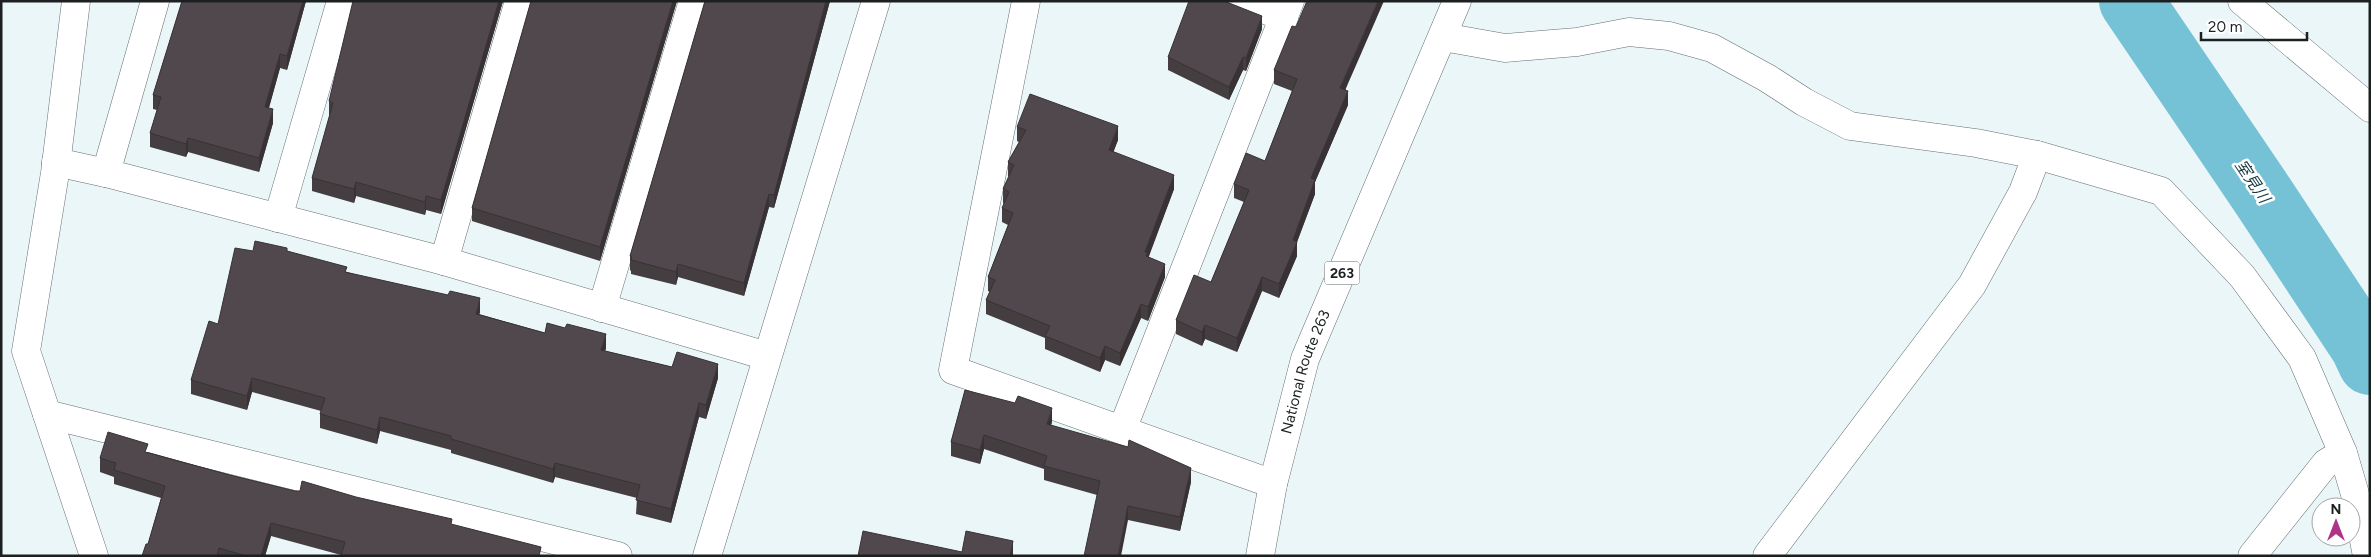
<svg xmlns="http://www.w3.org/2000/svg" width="2371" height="557" viewBox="0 0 2371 557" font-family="Figtree,'Noto Sans JP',sans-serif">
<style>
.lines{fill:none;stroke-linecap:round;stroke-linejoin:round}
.river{stroke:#75c1d5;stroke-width:64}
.street-casing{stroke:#656f72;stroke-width:29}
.highway-casing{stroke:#656f72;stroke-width:29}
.street{stroke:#fff;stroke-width:28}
.highway{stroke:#fff;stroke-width:28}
.wall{fill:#453e41}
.shaded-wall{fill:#383235}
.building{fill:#50484c;stroke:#383235}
.labels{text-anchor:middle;stroke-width:5;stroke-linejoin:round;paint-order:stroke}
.shield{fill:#fff;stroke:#606364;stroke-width:1}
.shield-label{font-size:14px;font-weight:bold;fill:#1c2021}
.street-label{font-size:15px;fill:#1c2021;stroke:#fff}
.water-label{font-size:16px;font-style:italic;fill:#163b43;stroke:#fff}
</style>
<rect width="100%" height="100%" fill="#ebf6f9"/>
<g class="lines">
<polyline class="river" points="2131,1 2263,196 2362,346 2370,363"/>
<g class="street-casing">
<g id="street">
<polyline points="76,1 55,173 26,351 94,556"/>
<polyline points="155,1 106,173 444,261 767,356"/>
<polyline points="1026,1 953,370 1273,484"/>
<polyline points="1242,1 1284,17"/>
<polyline points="2242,1 2370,108"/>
<polyline points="1443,37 1505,48 1577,42 1629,32 1669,36 1712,48 1767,78 1804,102 1850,126 1976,143 2037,155 2161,191 2242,276 2302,358 2343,453 2355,494 2367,556"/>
<polyline points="56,162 106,173"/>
<polyline points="278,218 341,1"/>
<polyline points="444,261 519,1"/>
<polyline points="602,308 693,1"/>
<polyline points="47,414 618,556"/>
<polyline points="1122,430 1290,1"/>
<polyline points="707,556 876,1"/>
<polyline points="1767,556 1972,285 2023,192 2037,155"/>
<polyline points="2252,556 2326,463 2343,453"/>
</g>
</g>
<g class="highway-casing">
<g id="highway">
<path id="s1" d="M1260,556L1273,484L1305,359L1457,1"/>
</g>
</g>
<use href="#street" class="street"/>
<use href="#highway" class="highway"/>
</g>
<g class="wall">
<polygon points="182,1 306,1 287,70 280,68 269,108 273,123 259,172 188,152 186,157 150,147 150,133 157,110 153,109 153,95"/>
<polygon points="503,1 441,214 426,210 425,215 356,196 354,203 312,191 312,178 330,115 329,115 329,101"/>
<polygon points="531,1 677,1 600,261 472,221 472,208"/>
<polygon points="705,1 830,1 774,208 769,207 744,296 678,277 676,285 631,274 631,271 630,270 630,256"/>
<polygon points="1296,27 1346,90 1348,105 1315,182 1315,194 1297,242 1297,256 1279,298 1262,291 1237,352 1205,339 1202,346 1176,334 1176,320 1211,282 1244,202 1234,198 1234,184 1265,161 1292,91 1274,84 1274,70"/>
<polygon points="1262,29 1246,71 1243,70 1229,100 1168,70 1168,57"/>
<polygon points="1017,127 1118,140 1113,152 1174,189 1148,257 1165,277 1148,321 1141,318 1120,366 1105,360 1100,372 1045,349 1045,338 986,314 986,300 990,292 988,291 988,277 1008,225 1002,222 1002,208 1004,204 1003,203 1003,189 1009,176 1008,176 1008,162 1019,142 1017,141"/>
<polygon points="253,251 287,251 347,272 480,312 479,314 545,333 606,348 605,351 718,378 706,419 699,417 671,523 636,514 637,498 555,477 553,483 451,453 451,450 380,431 377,444 320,428 320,414 321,411 252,392 247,410 191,394 191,380"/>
<polygon points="965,390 1052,422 1051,425 1191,482 1180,531 1128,520 1097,495 1044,480 1044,469 984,449 980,464 951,456 951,442"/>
<polygon points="148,452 230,475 295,491 452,525 541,556 341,555 271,536 265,556 142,556 148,544 161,498 114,484 114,477 100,472 100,458"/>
</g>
<g class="shaded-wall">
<polygon points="303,1 306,1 287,70 287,56"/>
<polygon points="499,1 503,1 441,214 441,200"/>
<polygon points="673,1 677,1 600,261 600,247"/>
<polygon points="826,1 830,1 774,208 774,195"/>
<polygon points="1378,1 1384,1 1340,102 1340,88"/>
<polygon points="1262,16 1262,29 1246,71 1246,58"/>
<polygon points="280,54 280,68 265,121 265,107"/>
<polygon points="1243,57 1243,70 1229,100 1229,87"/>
<polygon points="1348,91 1348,105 1315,182 1315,194 1297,242 1297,256 1279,298 1279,284 1311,178"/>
<polygon points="273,109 273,123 259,172 259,158"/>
<polygon points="1118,126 1118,140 1109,164 1109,150"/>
<polygon points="188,138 188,152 186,157 186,144"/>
<polygon points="1174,175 1174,189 1148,259 1145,252"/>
<polygon points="356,182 356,196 354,203 354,189"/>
<polygon points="769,194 769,207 744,296 744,283"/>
<polygon points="426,196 426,210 425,215 425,202"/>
<polygon points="678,264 678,277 676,285 676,272"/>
<polygon points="1165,264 1165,277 1148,321 1148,307"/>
<polygon points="1262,277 1262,291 1237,352 1237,338"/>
<polygon points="480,298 480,312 476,327 476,314"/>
<polygon points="1141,304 1141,318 1120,366 1120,353"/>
<polygon points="1205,325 1205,339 1202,346 1202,332"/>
<polygon points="606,334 606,348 601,364 601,350"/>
<polygon points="1105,346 1105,360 1100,372 1100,358"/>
<polygon points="718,364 718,378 706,419 706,405"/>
<polygon points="252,378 252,392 247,410 247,396"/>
<polygon points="699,403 699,417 671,523 671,509"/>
<polygon points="1052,408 1052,422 1047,438 1047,424"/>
<polygon points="380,417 380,431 377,444 377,430"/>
<polygon points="984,435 984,449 980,464 980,450"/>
<polygon points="555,463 555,477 553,483 553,469"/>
<polygon points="1191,468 1191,482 1180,531 1180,517"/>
<polygon points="1128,506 1128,520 1121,556 1118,556"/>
<polygon points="271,523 271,536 265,556 261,556"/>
<polygon points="1013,541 1013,556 1010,556"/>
</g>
<g class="building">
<polygon points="182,1 303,1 287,56 280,54 265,107 273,109 259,158 188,138 186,144 150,133 161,97 153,95"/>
<polygon points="353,1 499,1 441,200 426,196 425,202 356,182 354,189 312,178 333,103 329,101"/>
<polygon points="531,1 673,1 600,247 472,208"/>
<polygon points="705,1 826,1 774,195 769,194 744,283 678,264 676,272 631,260 632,257 630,256"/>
<polygon points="1189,1 1224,1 1262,16 1246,58 1243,57 1229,87 1168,57"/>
<polygon points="1307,1 1378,1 1340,88 1348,91 1311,178 1315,180 1293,240 1297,242 1279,284 1262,277 1237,338 1205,325 1202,332 1176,320 1194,275 1211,282 1249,190 1234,184 1246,153 1265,161 1297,79 1274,70 1292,26 1296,27"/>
<polygon points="1030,94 1118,126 1109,150 1174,175 1145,252 1148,253 1146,256 1165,264 1148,307 1141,304 1120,353 1105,346 1100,358 1045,336 1050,326 986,300 995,280 988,277 1013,213 1002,208 1009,192 1003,189 1014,165 1008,162 1026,130 1017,127"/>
<polygon points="255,241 287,248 287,251 347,267 345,272 448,295 450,291 480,298 476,314 545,333 547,323 565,328 567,324 606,334 601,350 672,367 677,352 718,364 706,405 699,403 671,509 636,500 640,485 555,463 553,469 451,439 451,436 380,417 377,430 320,414 325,398 252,378 247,396 191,380 209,321 218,324 235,248 253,251"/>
<polygon points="965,390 1015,403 1018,396 1052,408 1047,424 1128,447 1129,440 1191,468 1180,517 1128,506 1118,556 1084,556 1100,481 1044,466 1047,456 984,435 980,450 951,442"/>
<polygon points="108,432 148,444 145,452 230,475 295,491 300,491 302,481 356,497 452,519 451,524 541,547 539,556 341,556 345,542 271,523 261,556 246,556 219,548 217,556 142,556 146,544 148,544 165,486 114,470 116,463 100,458"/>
<polygon points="863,531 962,552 966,531 1013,541 1010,556 858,556"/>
</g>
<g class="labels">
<rect class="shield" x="1324.5" y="261.5" width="35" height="23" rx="4"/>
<g class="shield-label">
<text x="1342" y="278">263</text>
</g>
<g class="street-label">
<text dy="5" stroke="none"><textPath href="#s1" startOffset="190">National Route 263</textPath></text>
</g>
<g class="water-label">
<text transform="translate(2253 181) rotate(56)" y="6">室見川</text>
</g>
</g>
<rect width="2371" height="557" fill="none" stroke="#1c2021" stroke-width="5"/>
<g transform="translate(2336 522)"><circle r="24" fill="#ffffff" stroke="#a4a6a6"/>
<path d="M0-4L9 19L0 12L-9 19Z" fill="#ad3488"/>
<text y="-8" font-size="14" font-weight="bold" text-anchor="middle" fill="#1c2021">N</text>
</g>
<path d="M2201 32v8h106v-8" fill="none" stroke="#1c2021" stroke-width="2.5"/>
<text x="2208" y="32" font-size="15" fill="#1c2021" stroke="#ffffff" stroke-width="4" paint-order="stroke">20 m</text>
</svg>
